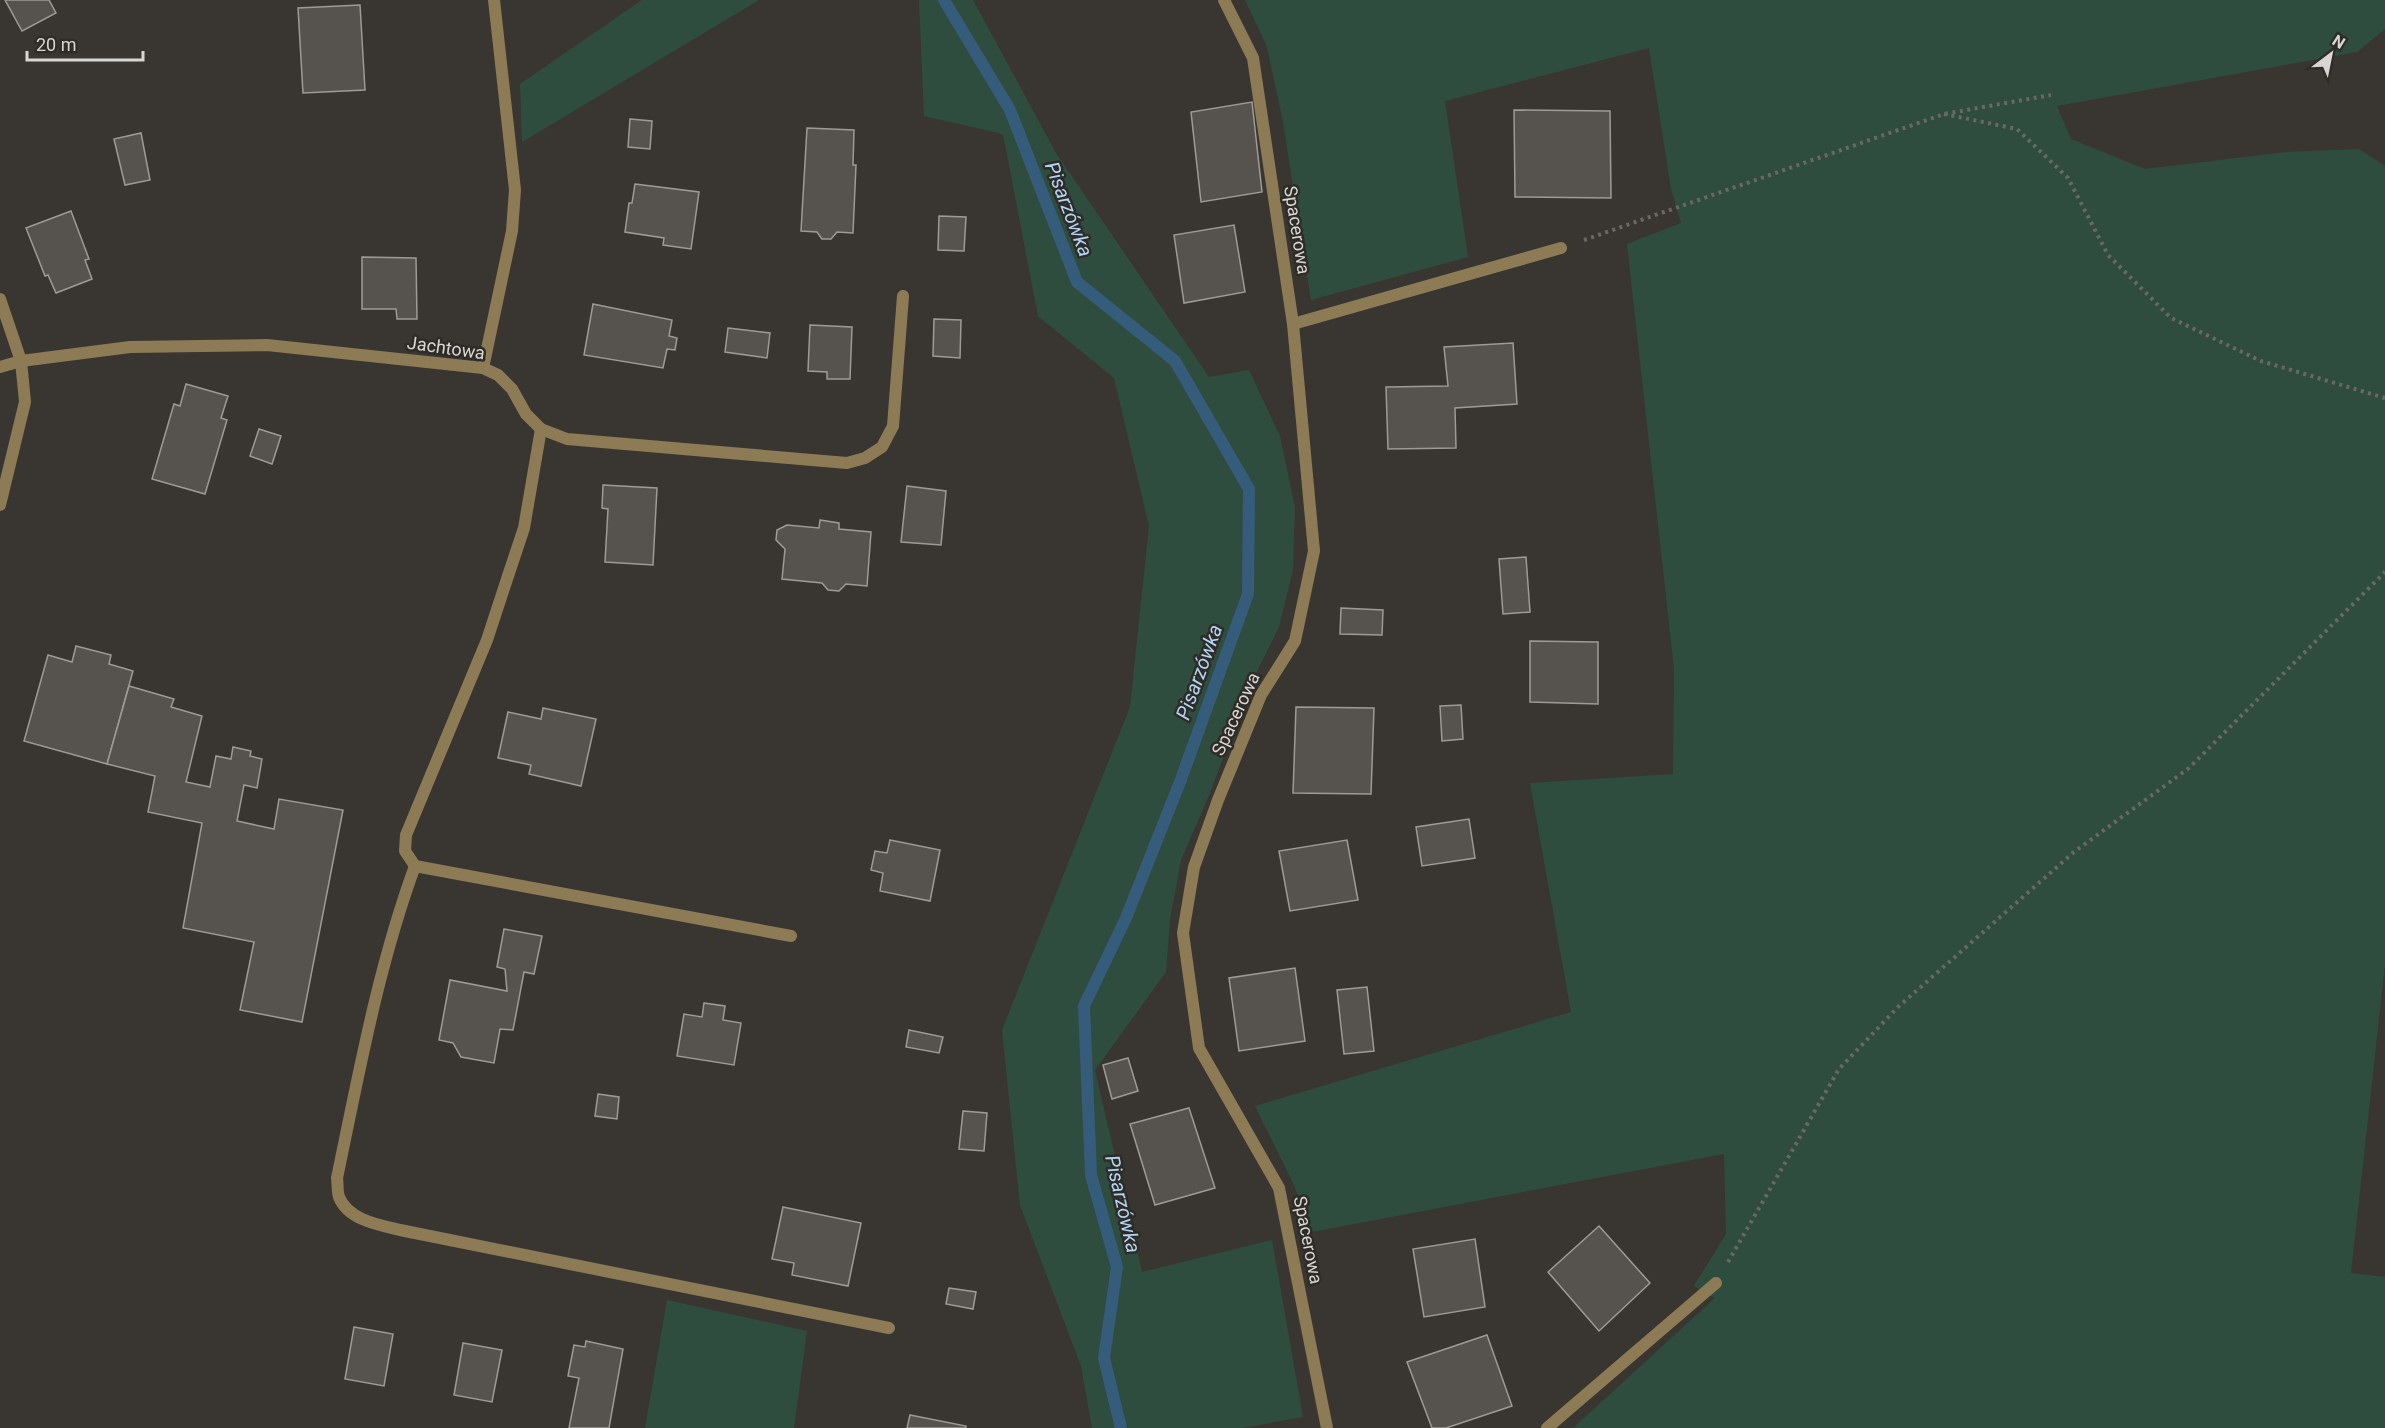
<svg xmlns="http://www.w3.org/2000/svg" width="2385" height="1428" viewBox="0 0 2385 1428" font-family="Roboto,sans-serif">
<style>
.green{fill:#2f4d3f}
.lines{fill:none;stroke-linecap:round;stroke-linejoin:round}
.stream{stroke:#355c7b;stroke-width:12}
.building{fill:#56534f;stroke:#9e9b96;stroke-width:1.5}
.path{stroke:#6a6864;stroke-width:4;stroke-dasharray:3 4.5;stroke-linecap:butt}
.service{stroke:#8d7b55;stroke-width:12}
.minor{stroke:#8d7b55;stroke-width:12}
.labels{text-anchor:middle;stroke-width:5;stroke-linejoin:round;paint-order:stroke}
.street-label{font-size:18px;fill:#d8d6d3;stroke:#2f2c28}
.water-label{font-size:20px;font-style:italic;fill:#b1d6f5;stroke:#2f2c28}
</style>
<rect width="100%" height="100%" fill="#393632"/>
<g class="green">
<polygon points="642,0 759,0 522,142 520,84"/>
<polygon points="919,0 973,0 1056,153 1209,377 1249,370 1280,436 1295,508 1293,569 1279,627 1250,685 1210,793 1181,860 1170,920 1166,972 1095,1070 1142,1272 1272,1240 1303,1417 1243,1428 1092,1428 1081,1366 1020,1205 1002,1030 1130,707 1149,526 1114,378 1038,316 1003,134 924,116"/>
<polygon points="1245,0 2385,0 2385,29 2357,52 2057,106 2071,139 2145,169 2286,152 2359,149 2385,166 2385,964 2351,1273 2385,1277 2385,1428 1573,1428 1715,1298 1694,1286 1726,1234 1724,1154 1312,1232 1294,1185 1255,1106 1571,1012 1530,783 1673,774 1674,669 1627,244 1681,223 1671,189 1649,48 1445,101 1468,257 1311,300 1283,122 1267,47"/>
<polygon points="667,1300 807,1331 794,1428 645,1428"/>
</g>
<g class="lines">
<polyline class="stream" points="944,0 1010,110 1077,282 1175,361 1249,489 1248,594 1180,782 1126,918 1084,1006 1091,1175 1117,1267 1104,1358 1121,1428"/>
</g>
<g class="building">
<polygon points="5,0 49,0 56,13 22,31"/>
<polygon points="360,5 365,90 303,93 298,8"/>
<polygon points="1252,102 1262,192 1201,202 1191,112"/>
<polygon points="1514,110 1610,111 1611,198 1515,197"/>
<polygon points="630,119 652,121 650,149 628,147"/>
<polygon points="807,128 854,130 853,165 856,165 853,233 837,232 831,239 822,239 817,232 801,231"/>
<polygon points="141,133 150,180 125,185 114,139"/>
<polygon points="635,184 699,192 691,249 663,245 664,238 625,232 629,203 632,203"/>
<polygon points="71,211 89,259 85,260 92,279 56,293 48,275 45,276 26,228"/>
<polygon points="939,216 966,217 964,251 938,250"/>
<polygon points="1234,225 1245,292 1184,303 1174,235"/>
<polygon points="362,257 416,258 417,319 397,319 396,309 362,309"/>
<polygon points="593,304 672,320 669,336 677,338 675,350 667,349 663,368 584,355"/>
<polygon points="934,319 961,320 960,358 933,356"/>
<polygon points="810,325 852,327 850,379 827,379 827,372 808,371"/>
<polygon points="728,328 770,333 767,358 725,352"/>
<polygon points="1513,343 1517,404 1455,408 1456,448 1388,449 1386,387 1448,386 1444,347"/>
<polygon points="186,384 228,396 221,418 227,420 205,494 152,479 174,404 180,406"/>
<polygon points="259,429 281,436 272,464 250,456"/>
<polygon points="603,485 657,488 653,565 605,562 608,509 602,508"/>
<polygon points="907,486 946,491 941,545 901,542"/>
<polygon points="820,520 839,523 839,529 871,532 867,586 846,584 839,591 828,590 822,583 782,579 785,549 776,540 777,530 787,525 819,528"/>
<polygon points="1526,557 1530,612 1503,614 1499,559"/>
<polygon points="1341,608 1383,610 1382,635 1340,634"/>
<polygon points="1530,641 1598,642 1598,704 1530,702"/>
<polygon points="76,646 111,655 109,664 133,671 107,764 24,741 48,655 72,662"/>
<polygon points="129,686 174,699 171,707 202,716 186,782 210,787 216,756 231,759 233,747 251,751 250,756 262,759 257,788 244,785 237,821 274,829 279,799 343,810 302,1022 240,1010 254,942 183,928 202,823 148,812 155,776 107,764"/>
<polygon points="1461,705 1463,739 1442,741 1440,706"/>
<polygon points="1296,707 1374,708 1371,794 1293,793"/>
<polygon points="543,708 596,719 581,786 529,774 531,765 498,758 508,712 541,719"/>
<polygon points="1469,819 1475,858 1422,866 1416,827"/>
<polygon points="890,840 940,850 930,901 880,891 883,873 871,870 875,851 887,853"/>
<polygon points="1347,840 1358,900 1290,911 1279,851"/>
<polygon points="504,929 542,936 534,974 524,972 513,1030 500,1029 494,1063 461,1057 453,1043 439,1040 450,980 507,991 505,969 497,967"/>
<polygon points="1295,968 1305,1041 1239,1051 1229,978"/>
<polygon points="1367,987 1374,1051 1344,1054 1337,990"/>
<polygon points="704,1003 725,1006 723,1020 741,1023 734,1065 677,1056 684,1014 702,1017"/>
<polygon points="909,1030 943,1037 939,1053 906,1047"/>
<polygon points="1128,1058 1138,1091 1112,1099 1103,1065"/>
<polygon points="598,1094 619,1097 617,1119 595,1116"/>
<polygon points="1189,1108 1215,1188 1155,1205 1130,1124"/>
<polygon points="963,1111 987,1113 984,1151 959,1149"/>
<polygon points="783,1207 861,1223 848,1286 792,1275 794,1263 772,1259"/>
<polygon points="1599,1226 1650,1283 1599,1331 1548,1272"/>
<polygon points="1475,1239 1485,1307 1424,1317 1413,1249"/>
<polygon points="949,1288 976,1292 973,1309 946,1304"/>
<polygon points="354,1327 393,1334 384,1386 345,1379"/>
<polygon points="1487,1335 1512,1406 1446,1428 1432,1428 1407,1362"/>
<polygon points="586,1341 623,1349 609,1428 569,1428 579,1378 568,1376 574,1345 585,1347"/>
<polygon points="463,1343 502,1350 492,1402 454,1395"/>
<polygon points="910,1415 966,1426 966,1428 907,1428"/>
</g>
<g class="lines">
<g class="path">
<polyline points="1944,114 2017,129 2068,178 2108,255 2171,318 2261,361 2385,398"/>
<polyline points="1584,240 1944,114 2051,95"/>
<polyline points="1728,1262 1839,1069 1898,1007 2074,852 2189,768 2385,572"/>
</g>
<g class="service">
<polyline points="0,299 21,361 25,402 0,505"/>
<polyline points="1293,324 1561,248"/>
<polyline points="483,368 512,231 515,190 494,0"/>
<polyline points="541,429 524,528 508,576 487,640 406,835 405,851 415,866 791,936"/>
<path d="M415,866C378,967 359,1073 337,1178C338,1184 337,1191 339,1197C348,1220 379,1225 400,1230L889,1328"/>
<polyline points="1547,1428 1716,1283"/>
</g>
<g class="minor">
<polyline points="1224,0 1253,58 1293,324 1314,551 1295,641 1261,695 1218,800 1194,867 1183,933 1199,1048 1279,1188 1327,1428"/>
<polyline points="0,367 21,361 130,347 267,345 483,368 498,375 512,389 526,414 541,429 567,439 847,463 865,458 882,447 893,426 903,296"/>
</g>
</g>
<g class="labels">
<g class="street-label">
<text transform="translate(1297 230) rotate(81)" y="6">Spacerowa</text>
<text transform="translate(446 348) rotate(8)" y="6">Jachtowa</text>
<text transform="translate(1236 714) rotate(-65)" y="6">Spacerowa</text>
<text transform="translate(1308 1240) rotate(79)" y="6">Spacerowa</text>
</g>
<g class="water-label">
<text transform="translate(1069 209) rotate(69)" y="7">Pisarzówka</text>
<text transform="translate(1199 672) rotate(-70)" y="7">Pisarzówka</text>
<text transform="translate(1123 1204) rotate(77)" y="7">Pisarzówka</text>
</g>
</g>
<g transform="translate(2331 54) rotate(32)" stroke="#2f2c28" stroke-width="4.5" paint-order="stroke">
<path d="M0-4.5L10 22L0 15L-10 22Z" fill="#d8d6d3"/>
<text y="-9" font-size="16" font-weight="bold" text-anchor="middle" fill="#d8d6d3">N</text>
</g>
<path d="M27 51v9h116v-9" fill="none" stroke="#d8d6d3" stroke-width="3"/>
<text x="36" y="51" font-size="18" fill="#d8d6d3" stroke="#2f2c28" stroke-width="4.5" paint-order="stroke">20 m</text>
</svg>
